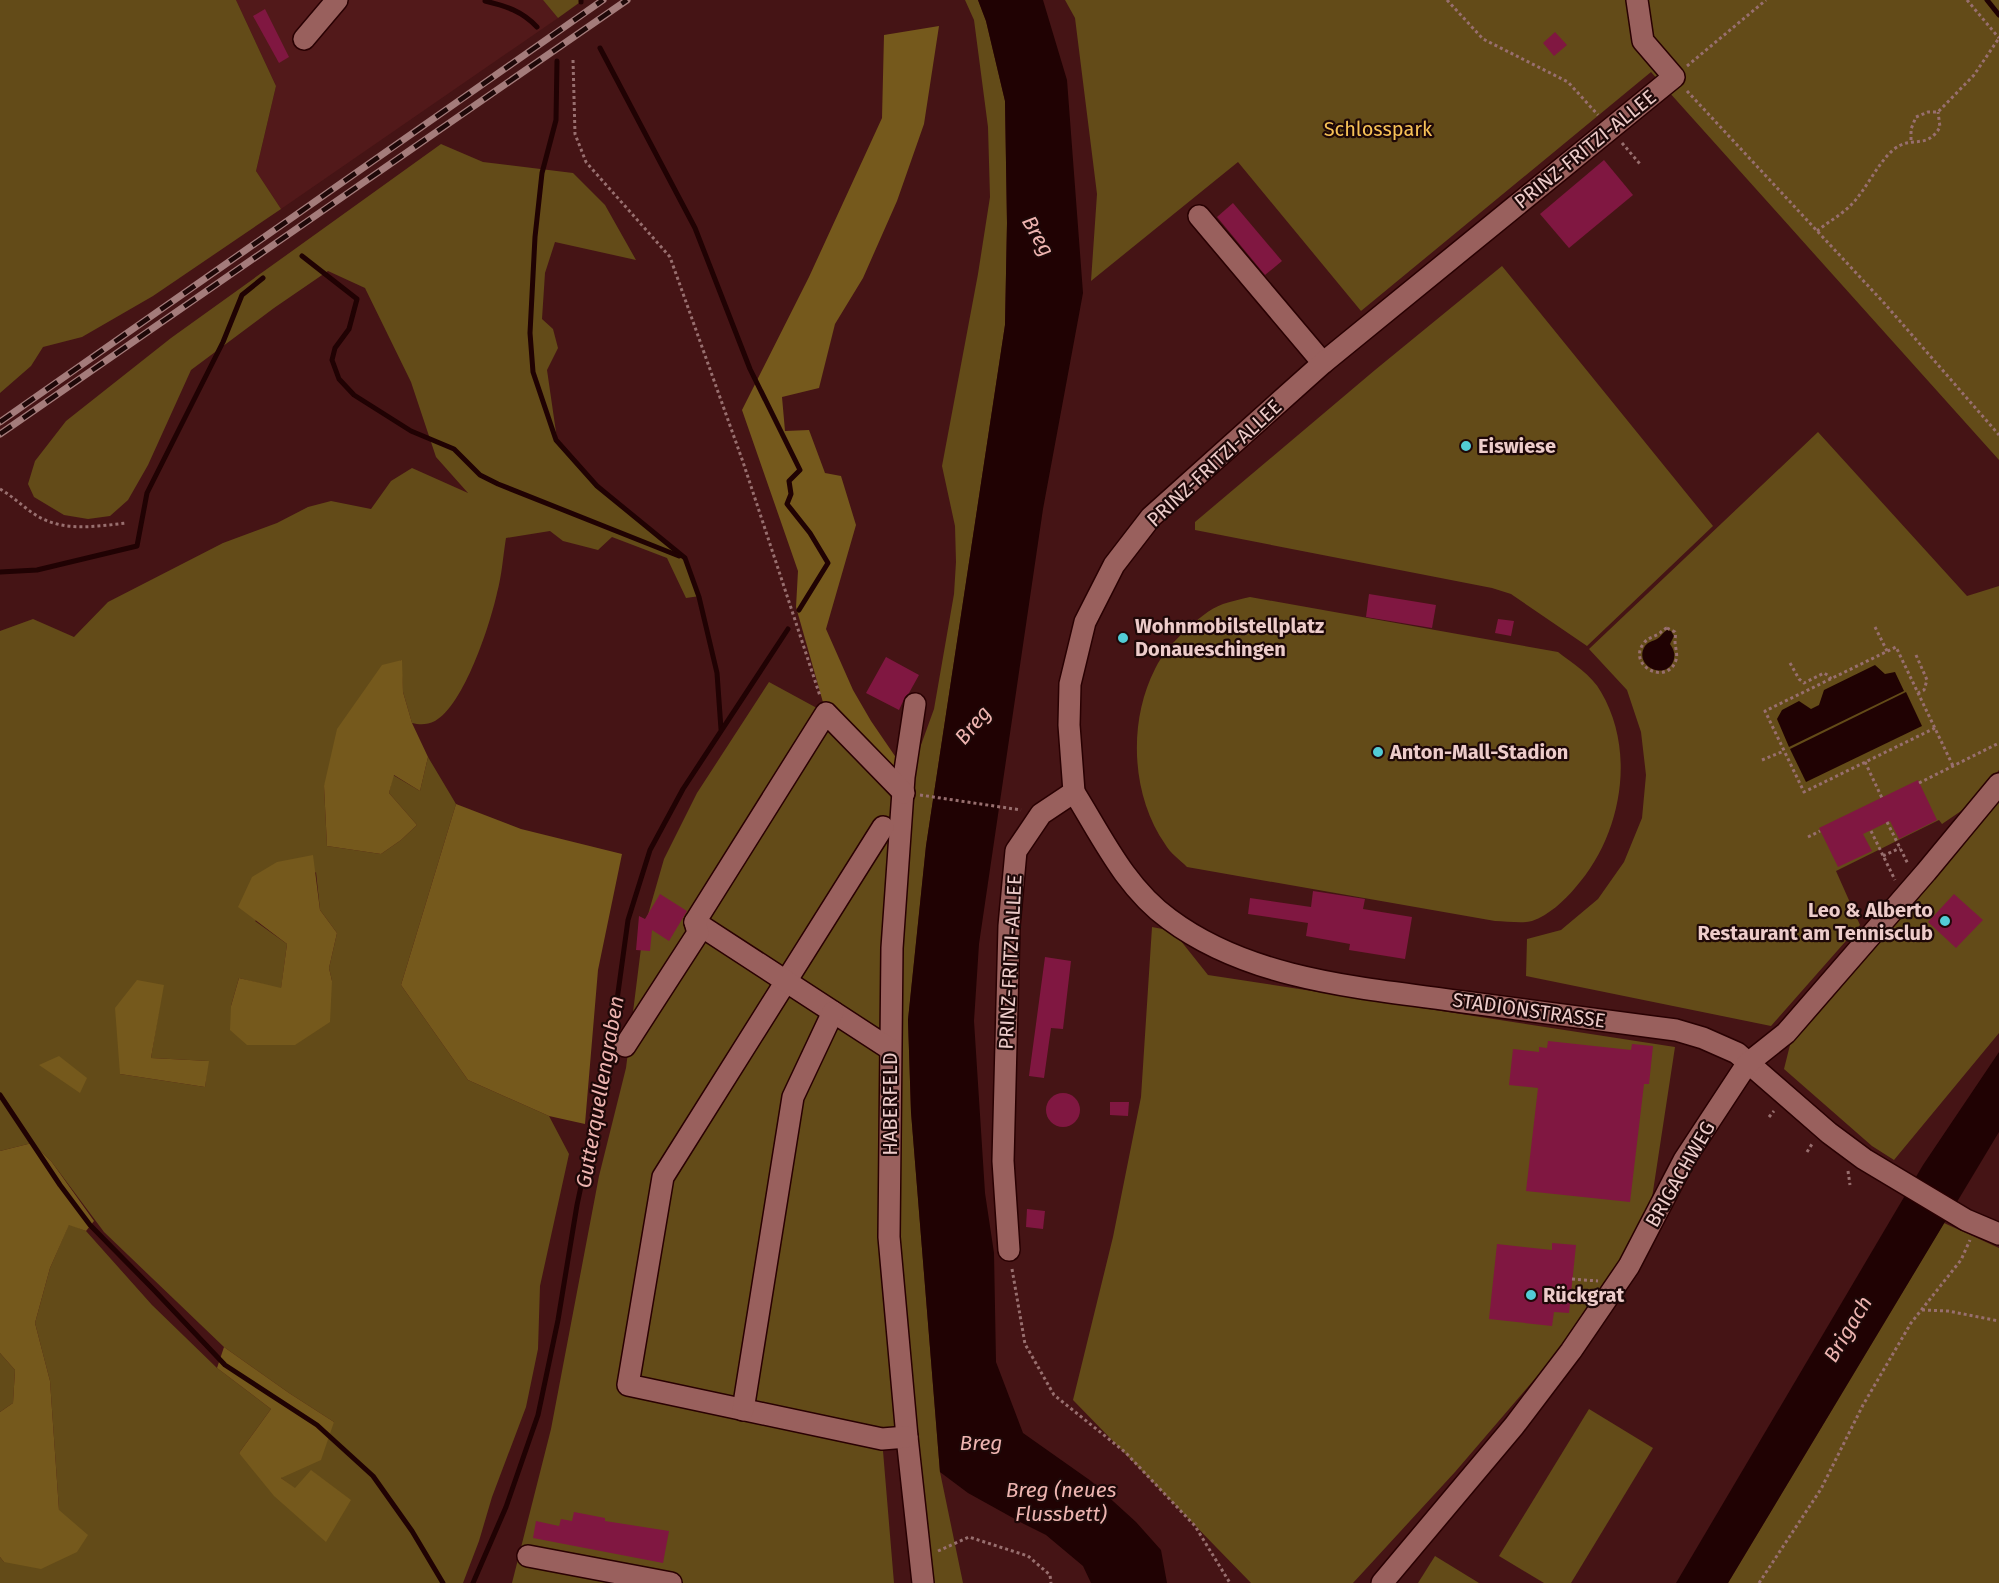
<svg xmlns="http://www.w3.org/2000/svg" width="1999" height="1583" viewBox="0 0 1999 1583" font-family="'Fira Sans',sans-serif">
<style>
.built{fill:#52191a}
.green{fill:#634b18;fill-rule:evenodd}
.forest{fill:#75591c}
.water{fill:#200203}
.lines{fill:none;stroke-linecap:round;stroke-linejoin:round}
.stream{stroke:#200203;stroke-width:5}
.building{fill:#801741}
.minor-casing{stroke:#290002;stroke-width:24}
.path{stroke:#986f6f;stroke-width:3;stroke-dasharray:3 3;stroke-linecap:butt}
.minor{stroke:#99605d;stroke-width:21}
.rail-casing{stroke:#a47c7b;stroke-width:7}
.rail{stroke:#1e0808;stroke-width:4.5;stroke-dasharray:14;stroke-linecap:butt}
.poi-dot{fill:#52ccd6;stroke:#1e0808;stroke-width:2}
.labels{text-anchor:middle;stroke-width:4.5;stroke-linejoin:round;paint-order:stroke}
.park-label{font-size:20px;fill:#f7c257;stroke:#1e0808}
.street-label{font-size:20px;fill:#edccca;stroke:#1e0808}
.poi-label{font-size:20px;font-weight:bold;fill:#edccca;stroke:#1e0808;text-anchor:start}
.water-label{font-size:21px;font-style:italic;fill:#eeb4b0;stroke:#1e0808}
</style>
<rect width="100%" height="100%" fill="#451415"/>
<polygon class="built" points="236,0 543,0 558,18 281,209 256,171 276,86"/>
<g class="green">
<polygon points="0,0 236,0 276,86 256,171 281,209 153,296 82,337 43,347 31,366 0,393"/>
<polygon points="543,0 583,0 558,18"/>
<polygon points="965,0 978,0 986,21 1005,101 1007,223 1005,325 926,846 908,1020 911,1112 940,1472 963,1583 923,1583 907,1438 882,1439 894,1583 512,1583 551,1429 599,1176 626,1068 643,932 664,859 697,793 769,682 826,713 904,792 934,709 954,594 956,562 955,526 942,466 978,274 990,197 988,127 974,20"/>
<polygon points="1065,0 1999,0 1999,460 1651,72 1361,311 1238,162 1091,281 1097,194 1075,18"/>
<path d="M441,144L483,162L573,173L605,205L636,260L555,242L545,273L542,319L553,329L558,348L547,370L557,439L598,485L686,557L700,596L686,598L667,558L612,537L598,550L563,541L550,531L506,538C503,556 502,575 497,593C490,625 464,705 435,721C427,725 420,725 412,723L403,692L401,660L324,786L327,846L381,854L401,840L417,825L389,793L393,775L420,791L428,757L456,804L401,985L468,1080L549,1116L569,1154L540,1286L538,1349L526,1407L492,1497L479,1541L463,1583H0V1557L4,1562L59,1510L50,1381L35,1323L50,1268L69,1224L86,1231L152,1305L217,1368L271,1409L239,1453L295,1489L281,1478L334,1422L289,1393L224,1347L104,1232L51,1161L32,1143L0,1151V631L33,619L74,637L108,602L223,543L277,523L308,507L331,501L371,509L391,481L412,468L468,493L436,457L411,382L365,288L328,271L274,308L191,370L148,465L128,500L110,516L88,519L64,515L34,497L28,484L35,461L66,421L171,338ZM316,872L320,910L337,933L329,968L332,981L231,1006L239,978L281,989L287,944L255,921ZM163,985L151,1058L208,1061L205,1087L120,1074Z"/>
<polygon points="1502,266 1713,526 1587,646 1511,594 1492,588 1195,530 1195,522 1375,370"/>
<polygon points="1818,432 1967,596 1999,586 1999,770 1967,807 1942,824 1939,820 1836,871 1860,925 1771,1026 1526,976 1527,939 1561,930 1598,899 1624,862 1642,818 1646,775 1641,732 1627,690 1589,649"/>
<path d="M1250,597L1558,652C1572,663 1592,675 1601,692C1637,753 1621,837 1575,888C1564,901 1549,915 1532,921C1522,924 1506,921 1495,921L1187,867C1180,860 1170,853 1165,844C1131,795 1128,722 1155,669C1162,654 1174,641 1186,630C1197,620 1209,609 1223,604C1232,601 1241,599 1250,597Z"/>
<polygon points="1999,798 1999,1033 1894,1160 1872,1146 1784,1069 1791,1041 1940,873"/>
<polygon points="1152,927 1173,931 1208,975 1675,1047 1650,1211 1613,1277 1558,1352 1455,1472 1353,1583 1251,1583 1073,1400 1113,1237 1141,1097"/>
<polygon points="1944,1223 1999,1248 1999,1583 1728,1583"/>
<polygon points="0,1353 15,1370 13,1403 0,1412"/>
<polygon points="1589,1409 1653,1448 1571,1583 1544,1583 1499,1556"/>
<polygon points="1435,1556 1479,1583 1418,1583"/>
</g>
<g class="forest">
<polygon points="939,26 924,124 897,201 863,278 835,324 819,388 782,397 785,431 809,430 825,473 841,476 856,525 826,629 853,690 871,721 897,759 889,776 826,713 796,607 798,571 742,410 809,277 882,118 884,35"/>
<polygon points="402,660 403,692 412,723 428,757 420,791 394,775 389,793 417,825 401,840 381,854 327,846 324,786 337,729 382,665"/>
<polygon points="456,804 521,829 622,854 598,970 585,1124 549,1116 468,1080 401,985"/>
<polygon points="313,855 320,910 337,933 329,968 332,981 330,1022 295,1045 247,1045 230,1030 231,1006 239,978 281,988 287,944 238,907 252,877 277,862"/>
<polygon points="137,980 164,985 151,1058 209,1061 205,1087 120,1074 115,1008"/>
<polygon points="59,1056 87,1078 80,1093 39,1065"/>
<polygon points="32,1143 51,1161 94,1221 86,1231 69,1225 50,1268 35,1323 50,1381 59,1510 88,1535 77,1552 41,1569 4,1562 0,1557 0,1412 13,1403 15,1370 0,1353 0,1151"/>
<polygon points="224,1347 289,1393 334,1422 321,1460 281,1478 295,1488 311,1470 351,1500 326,1542 274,1496 239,1453 271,1409 217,1368"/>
</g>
<g class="water">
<polygon points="978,0 1043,0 1067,80 1083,293 1043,509 979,944 974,1021 985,1193 994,1253 996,1362 1023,1433 1091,1481 1136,1522 1161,1550 1167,1583 1091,1583 1083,1566 1046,1535 1022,1523 968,1493 940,1472 911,1112 908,1020 926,846 1005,325 1007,223 1005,101 986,21"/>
<path d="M1667,630L1671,631L1674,636L1670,644C1674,650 1676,655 1673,662C1664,681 1633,665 1645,646C1648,642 1653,641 1657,639C1661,637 1663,632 1667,630Z"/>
<polygon points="1875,665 1885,674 1895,672 1904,691 1789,747 1777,719 1782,710 1799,701 1811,709 1819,705 1824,690"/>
<polygon points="1906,692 1922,726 1806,782 1790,749"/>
<polygon points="1999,1052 1999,1132 1728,1583 1676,1583 1923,1165"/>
</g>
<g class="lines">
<g class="stream">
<polyline points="581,0 581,2"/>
<polyline points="1987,0 1999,15"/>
<path d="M485,1C506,6 522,11 537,27"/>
<polyline points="600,48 695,228 750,369 800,470 789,481 791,494 787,504 810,533 828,563 799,610"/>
<polyline points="557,61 556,120 542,173 535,237 530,333 533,372 556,440 597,486 685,558 699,597 717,673 721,729"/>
<polyline points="302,256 357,299 349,329 335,348 332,360 339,379 354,395 411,431 454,449 480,475 498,484 679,556"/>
<polyline points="0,572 37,570 137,546 147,493 223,342 242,295 263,278"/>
<polyline points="0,1095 60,1185 90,1225 153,1289 225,1365 317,1425 373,1476 412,1531 443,1583"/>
<polyline points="473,1583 506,1507 538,1415 558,1320 577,1205 610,1051 628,920 650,850 683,789 788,629"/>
</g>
</g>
<g class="building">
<polygon points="265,9 289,57 279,63 253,16"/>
<polygon points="1555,32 1567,45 1554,56 1543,43"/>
<polygon points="1604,160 1633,195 1569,248 1540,214"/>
<polygon points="1233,203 1282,261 1265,275 1217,217"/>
<polygon points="1369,594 1436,605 1432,628 1366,617"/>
<polygon points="1498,619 1514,621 1511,636 1495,633"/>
<polygon points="886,657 919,675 909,693 905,697 899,710 866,693"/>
<polygon points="1918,780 1937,820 1899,839 1890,821 1863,834 1872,851 1838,867 1819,828"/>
<polygon points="1313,891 1365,899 1363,909 1412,917 1405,959 1349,950 1350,944 1306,936 1308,923 1248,914 1250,898 1311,907"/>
<polygon points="660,894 687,911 669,941 652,930 650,951 636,950 639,916 645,919"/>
<polygon points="1954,894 1983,920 1956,948 1928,922"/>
<polygon points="1045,957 1071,961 1063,1029 1051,1028 1044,1078 1029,1076"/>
<polygon points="1548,1041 1631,1050 1632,1044 1653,1046 1649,1084 1644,1084 1630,1202 1526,1191 1538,1088 1509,1085 1513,1049 1539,1052 1539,1047 1547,1048"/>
<circle cx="1063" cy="1110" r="17"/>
<polygon points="1110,1102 1129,1102 1128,1116 1110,1115"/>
<polygon points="1027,1209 1045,1211 1043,1229 1026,1227"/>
<polygon points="1552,1243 1576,1245 1569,1313 1554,1312 1552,1326 1489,1319 1497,1244 1552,1250"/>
<polygon points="574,1512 605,1518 605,1521 669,1531 663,1563 533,1538 536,1521 559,1526 561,1519 572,1521"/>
</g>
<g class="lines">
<g class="minor-casing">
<g id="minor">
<polyline points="304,39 337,0"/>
<polyline points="1199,216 1323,363"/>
<polyline points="915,704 904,777 892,948 889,1237 907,1437 923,1583"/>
<path d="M1074,792C1102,837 1125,887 1169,919C1252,981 1364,988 1464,1002C1534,1011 1605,1020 1676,1030L1703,1038L1737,1053L1829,1133L1864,1159L1966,1220L1999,1234"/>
<polyline points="883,827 663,1177 628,1385 882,1439 907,1437"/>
<polyline points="695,922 890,1049"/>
<polyline points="625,1046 698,933 695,922 826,713 904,793"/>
<polyline points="1009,1250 1003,1161 1009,926 1016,851 1041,814 1074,792 1069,725 1070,684 1085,622 1114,565 1151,517 1323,363 1674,77 1643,41 1637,0"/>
<polyline points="743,1410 793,1097 833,1012"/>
<polyline points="528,1556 671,1583"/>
<polyline points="1382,1583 1514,1426 1571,1351 1629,1266 1684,1160 1747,1064 1786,1033 1926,872 1999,784"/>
</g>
</g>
<g class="path">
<polyline points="1447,0 1483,39 1568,82 1598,115"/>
<polyline points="1967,0 1999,38"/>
<polyline points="573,60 575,134 586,162 670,257 743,462 820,696"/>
<polyline points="1687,66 1766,0"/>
<polyline points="1687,91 1885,304 1999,435"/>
<polyline points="1911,140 1911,129 1916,117 1928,112 1938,112 1974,75 1999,38"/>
<polyline points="1622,143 1640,164"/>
<path d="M1817,231C1828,222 1841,215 1851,205C1866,190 1877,164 1893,150C1912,134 1926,151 1940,127L1938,112"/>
<path d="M0,489C14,497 25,509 39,517C66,532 98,526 127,523"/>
<polyline points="1875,627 1887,651"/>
<path d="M1667,628L1675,632C1676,635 1675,638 1675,641C1675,648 1678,654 1676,660C1667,687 1626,665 1644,643C1648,637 1655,637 1660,633C1662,631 1664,629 1667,628Z"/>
<polyline points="1916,655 1927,680 1924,690 1918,693"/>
<polyline points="1790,663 1799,679 1804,683 1824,673 1829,676 1831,679"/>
<polyline points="1935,728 1804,792 1765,711 1896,647 1953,766"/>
<polyline points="1762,760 1784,751"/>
<polyline points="1865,762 1882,798"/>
<polyline points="1919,783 1999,743"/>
<polyline points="920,795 1021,810"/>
<polyline points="1887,822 1908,864"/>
<polyline points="1871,831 1895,880"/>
<polyline points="1808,837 1820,831"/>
<polyline points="1883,856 1900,848"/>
<polyline points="1769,1117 1774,1111"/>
<polyline points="1807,1152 1812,1144"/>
<polyline points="1848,1171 1850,1185"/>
<polyline points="1012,1269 1025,1344 1054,1395 1125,1452 1195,1526 1230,1583"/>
<polyline points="1572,1279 1598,1281"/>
<polyline points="1922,1310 1948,1311 1999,1321"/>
<polyline points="938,1551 969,1537 1028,1556 1050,1575 1051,1583"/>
<polyline points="1759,1583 1821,1489 1863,1405 1911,1323 1961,1260 1970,1240"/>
</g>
<use href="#minor" class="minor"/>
<g class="rail-casing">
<g id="rail">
<polyline points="0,422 603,0"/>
<polyline points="0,434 627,0"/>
</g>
</g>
<use href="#rail" class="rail"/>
</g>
<g class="poi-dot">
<circle cx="1466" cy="446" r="6"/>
<circle cx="1123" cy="638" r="6"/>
<circle cx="1378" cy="752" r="6"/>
<circle cx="1945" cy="921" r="6"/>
<circle cx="1531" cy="1295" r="6"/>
</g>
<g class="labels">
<g class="park-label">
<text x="1378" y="136">Schlosspark</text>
</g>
<g class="street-label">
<text transform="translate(1585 149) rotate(-39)" y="7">PRINZ-FRITZI-ALLEE</text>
<text transform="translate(1214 463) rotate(-43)" y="7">PRINZ-FRITZI-ALLEE</text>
<text transform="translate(1010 962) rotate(-87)" y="7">PRINZ-FRITZI-ALLEE</text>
<text transform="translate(1529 1010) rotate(8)" y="7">STADIONSTRASSE</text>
<text transform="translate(890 1104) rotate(-90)" y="7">HABERFELD</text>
<text transform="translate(1680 1174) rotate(-60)" y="7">BRIGACHWEG</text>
</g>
<g class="poi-label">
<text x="1478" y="453">Eiswiese</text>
<text x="1135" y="633">Wohnmobilstellplatz<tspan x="1135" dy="23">Donaueschingen</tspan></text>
<text x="1390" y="759">Anton-Mall-Stadion</text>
<text x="1933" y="917" text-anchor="end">Leo &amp; Alberto<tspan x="1933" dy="23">Restaurant am Tennisclub</tspan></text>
<text x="1543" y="1302">Rückgrat</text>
</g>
<g class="water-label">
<text transform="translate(1038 236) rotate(60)" y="7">Breg</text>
<text transform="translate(973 725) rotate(-50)" y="7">Breg</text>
<text transform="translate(600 1092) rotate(-80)" y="7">Gutterquellengraben</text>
<text transform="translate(1848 1329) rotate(-59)" y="7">Brigach</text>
<text x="981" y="1450">Breg</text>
<text x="1061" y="1497">Breg (neues<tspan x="1061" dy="24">Flussbett)</tspan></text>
</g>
</g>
</svg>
